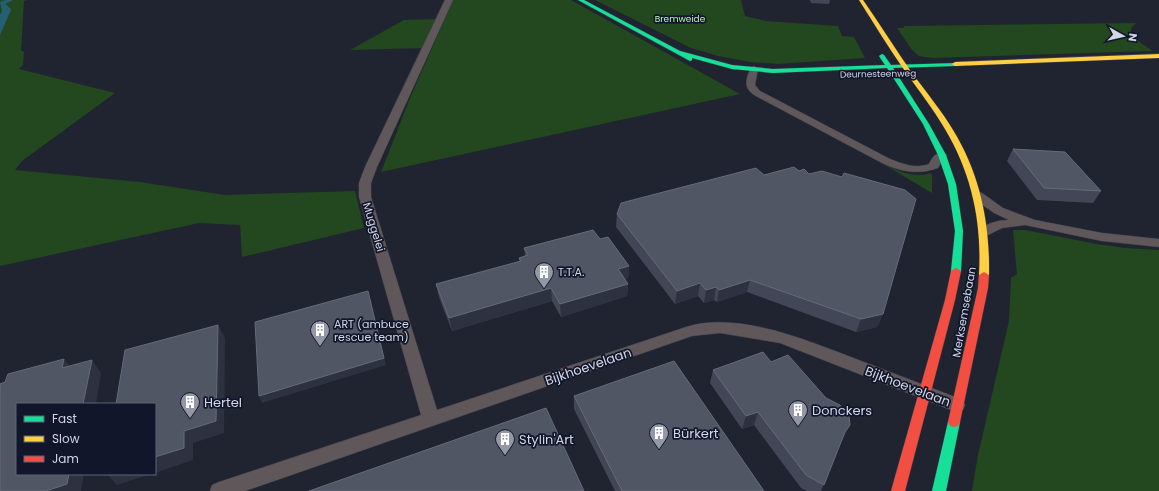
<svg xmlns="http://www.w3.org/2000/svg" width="1159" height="491" viewBox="0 0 1159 491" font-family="Poppins,sans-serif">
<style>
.green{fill:#23471f}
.water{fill:#245f73}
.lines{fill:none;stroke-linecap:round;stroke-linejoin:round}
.street-casing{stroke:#3b3e48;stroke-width:1}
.fast-casing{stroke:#3b3e48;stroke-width:1}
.slow-casing{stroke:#3b3e48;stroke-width:1}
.jam-casing{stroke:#3b3e48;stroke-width:1}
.street{fill:#5f575a;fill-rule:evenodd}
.fast{fill:#16e098;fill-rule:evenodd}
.slow{fill:#ffcf43;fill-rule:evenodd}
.jam{fill:#f24e42;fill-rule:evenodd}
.wall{fill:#424656}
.shaded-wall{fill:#2e3240}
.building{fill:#515665;stroke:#666a7a}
.labels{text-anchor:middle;stroke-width:3.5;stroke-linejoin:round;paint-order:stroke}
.far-park-label{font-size:9px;fill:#b6f8ab;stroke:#11162b}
.far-street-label{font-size:9px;fill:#d2d7e6;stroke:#11162b}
.street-label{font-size:11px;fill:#d2d7e6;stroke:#11162b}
.poi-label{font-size:11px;fill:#d2d7e6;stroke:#11162b;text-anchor:start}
.near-street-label{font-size:13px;fill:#d2d7e6;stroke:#11162b}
.near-poi-label{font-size:13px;fill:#d2d7e6;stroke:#11162b;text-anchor:start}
</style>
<rect width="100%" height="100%" fill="#202430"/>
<g class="green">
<polygon points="0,0 27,0 24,1 21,50 24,52 23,65 19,69 115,93 22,161 15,170 140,182 225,195 355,191 364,228 242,257 240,225 199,223 0,266"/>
<polygon points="453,0 571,0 740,94 381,172 410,98"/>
<polygon points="595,0 741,0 745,16 766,21 838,26 842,36 854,37 865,58 778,64 750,62 718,56 691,48"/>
<polygon points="439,19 426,48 350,50 404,20"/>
<polygon points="1136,23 1132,27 1130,33 1142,44 1153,51 932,58 919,56 912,50 897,28 904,28 904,26"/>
<path d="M880,162C895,170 914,179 930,173L932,175V193Z"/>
<polygon points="1013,230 1025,230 1097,244 1125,248 1159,250 1159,491 972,491 978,455 1009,321 1011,278 1017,274"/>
</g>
<polygon class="water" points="6,0 13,0 5,4 10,8 11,10 0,35 0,15 2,11 0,2"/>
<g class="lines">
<g class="street-casing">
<g id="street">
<path d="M445,0H453L377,167L371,183V197L437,410L686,327C740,310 813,343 864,362C897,375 930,387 963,400L965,405L963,410L957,412L951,410L780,343L720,333L692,336L245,491H210L212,485L219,482L421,415L359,197V183L365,167Z"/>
<path d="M754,66L758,69L755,85L760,91L890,159C903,164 915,169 929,164C932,158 935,153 942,152L947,155L942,161L938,168C918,175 901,172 882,163L754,95C743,87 746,80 750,69Z"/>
<path d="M978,192L982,193L1003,208L1035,220L1102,233L1159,239V247L1102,241L1025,225L1002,228L988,235H980L978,232C984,223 999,220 1009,220L994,213L974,199L972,196L974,193Z"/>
</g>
</g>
<g class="fast-casing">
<g id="fast">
<polygon points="578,0 584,0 680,51 732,65 773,69 885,65 879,56 882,54 884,55 891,65 957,63 957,65 955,66 893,68 929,124 946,155 956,184 963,231 961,271 959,273 956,274 951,271 955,231 948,184 938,155 923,124 887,68 773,73 732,69 692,58 692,60 690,61"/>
<polygon points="954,417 958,418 960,422 946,491 932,491 948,422 950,418"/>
</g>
</g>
<g class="slow-casing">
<g id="slow">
<path d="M859,0H863C880,24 895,49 912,73C926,92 941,110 953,130C980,174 990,223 989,275L987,277H981L979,275C982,223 972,174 945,129C934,110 920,92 907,74C890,50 875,25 859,0Z"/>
<polygon points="1159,54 1159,58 955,66 952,64 955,62"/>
</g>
</g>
<g class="jam-casing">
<g id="jam">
<polygon points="956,268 961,271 955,300 905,491 891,491 945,300 951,271"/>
<polygon points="984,272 989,275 988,288 960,422 958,426 954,427 950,426 948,422 978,288 979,275"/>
</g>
</g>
<use href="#street" class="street"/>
<use href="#fast" class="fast"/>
<use href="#slow" class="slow"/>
<use href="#jam" class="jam"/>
</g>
<g class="wall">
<polygon points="810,0 830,0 829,4 811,3"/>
<polygon points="1013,149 1101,191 1093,203 1037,200 1007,161"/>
<polygon points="617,214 883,314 877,327 856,332 747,292 717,302 714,300 704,303 698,296 675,304 616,227"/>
<polygon points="600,239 629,266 628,278 625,279 628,284 627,296 561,317 552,301 452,331 439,297 436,284 519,262 519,258 525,256 524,248"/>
<polygon points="771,362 844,437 841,441 821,491 807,491 801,488 754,425 742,429 710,383 713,370"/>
<polygon points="574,396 764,491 615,491 574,409"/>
</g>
<g class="shaded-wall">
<polygon points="629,266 628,278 617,282 618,269"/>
<polygon points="750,280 747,292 717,302 719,290"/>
<polygon points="700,283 698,296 675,304 677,291"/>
<polygon points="628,284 627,296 561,317 560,304"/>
<polygon points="716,287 714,300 704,303 706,290"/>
<polygon points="551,288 552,301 452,331 449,318"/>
<polygon points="368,291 386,365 262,403 259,396"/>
<polygon points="883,314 877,327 856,332 861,319"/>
<polygon points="218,325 225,338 224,433 193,443 193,460 155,473 155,457 184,431"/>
<polygon points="64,359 75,372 62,368"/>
<polygon points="92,360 101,373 96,404 83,404"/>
<polygon points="758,412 754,425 742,429 746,416"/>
<polygon points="850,425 844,437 839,444 845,432"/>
<polygon points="69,474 84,474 81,491 46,491"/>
<polygon points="107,474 151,474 117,485"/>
</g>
<g class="building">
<polygon points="1013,149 1065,152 1101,191 1044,188"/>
<polygon points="794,167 799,171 804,169 809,174 822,171 842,177 844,173 905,190 916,199 883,314 861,319 750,280 719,290 716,287 706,290 700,283 677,291 617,214 621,203 756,168 764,175"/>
<polygon points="593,230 600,239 608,237 629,266 618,269 628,284 560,304 551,288 449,318 436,284 521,261 519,258 528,255 524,248"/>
<polygon points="368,291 384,358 259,396 255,322"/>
<polygon points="218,325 216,421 184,431 184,448 155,457 155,404 116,404 125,350"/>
<polygon points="763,352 771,362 788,355 826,398 840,405 849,416 850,425 845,432 824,485 806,475 758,412 746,416 713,370"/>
<polygon points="64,359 62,368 92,360 83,404 17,404 17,474 69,474 67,484 46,491 0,491 0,384 5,382 8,374"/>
<polygon points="674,361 764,491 622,491 574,396"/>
<polygon points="546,408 584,491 309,491"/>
</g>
<defs>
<g id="building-pin" transform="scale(1)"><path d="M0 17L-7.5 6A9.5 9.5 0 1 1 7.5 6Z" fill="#9498a6" stroke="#11162b"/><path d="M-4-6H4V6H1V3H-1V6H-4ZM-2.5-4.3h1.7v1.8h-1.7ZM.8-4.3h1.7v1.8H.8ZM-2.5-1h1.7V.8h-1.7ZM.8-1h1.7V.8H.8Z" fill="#fff"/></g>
</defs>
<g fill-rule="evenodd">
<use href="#building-pin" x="544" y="272"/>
<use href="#building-pin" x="320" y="330"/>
<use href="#building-pin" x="190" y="402"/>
<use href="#building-pin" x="798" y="410"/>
<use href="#building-pin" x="659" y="433"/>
<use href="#building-pin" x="505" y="439"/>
</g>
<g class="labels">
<g class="far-park-label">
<text x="680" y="22">Bremweide</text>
</g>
<g class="far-street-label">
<text transform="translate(878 74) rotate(-1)" y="3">Deurnesteenweg</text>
</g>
<g class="street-label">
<text transform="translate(374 227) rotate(73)" y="4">Muggelei</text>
<text transform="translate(964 312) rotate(-80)" y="4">Merksemsebaan</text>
</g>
<g class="poi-label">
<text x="558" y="276">T.T.A.</text>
<text x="334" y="328">ART (ambuce<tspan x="334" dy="13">rescue team)</tspan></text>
</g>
<g class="near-street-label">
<text transform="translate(588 366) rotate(-19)" y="5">Bijkhoevelaan</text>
<text transform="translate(908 386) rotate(21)" y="5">Bijkhoevelaan</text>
</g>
<g class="near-poi-label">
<text x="204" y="407">Hertel</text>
<text x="812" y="415">Donckers</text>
<text x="673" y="438">Bürkert</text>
<text x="519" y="444">Stylin'Art</text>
</g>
</g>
<rect x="16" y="403" width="140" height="72" fill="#11162b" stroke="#5e6376"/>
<rect x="24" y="416" width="20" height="6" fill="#16e098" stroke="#5e6376"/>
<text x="52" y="423" font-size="12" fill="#d2d7e6">Fast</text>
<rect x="24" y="436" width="20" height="6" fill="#ffcf43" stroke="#5e6376"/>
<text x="52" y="443" font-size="12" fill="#d2d7e6">Slow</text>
<rect x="24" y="456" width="20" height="6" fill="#f24e42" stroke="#5e6376"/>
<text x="52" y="463" font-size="12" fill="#d2d7e6">Jam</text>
<g transform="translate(1123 36) rotate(98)" stroke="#11162b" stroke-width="3" paint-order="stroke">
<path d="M0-3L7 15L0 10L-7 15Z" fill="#d2d7e6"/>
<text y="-6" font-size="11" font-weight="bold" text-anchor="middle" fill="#d2d7e6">N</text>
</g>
</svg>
